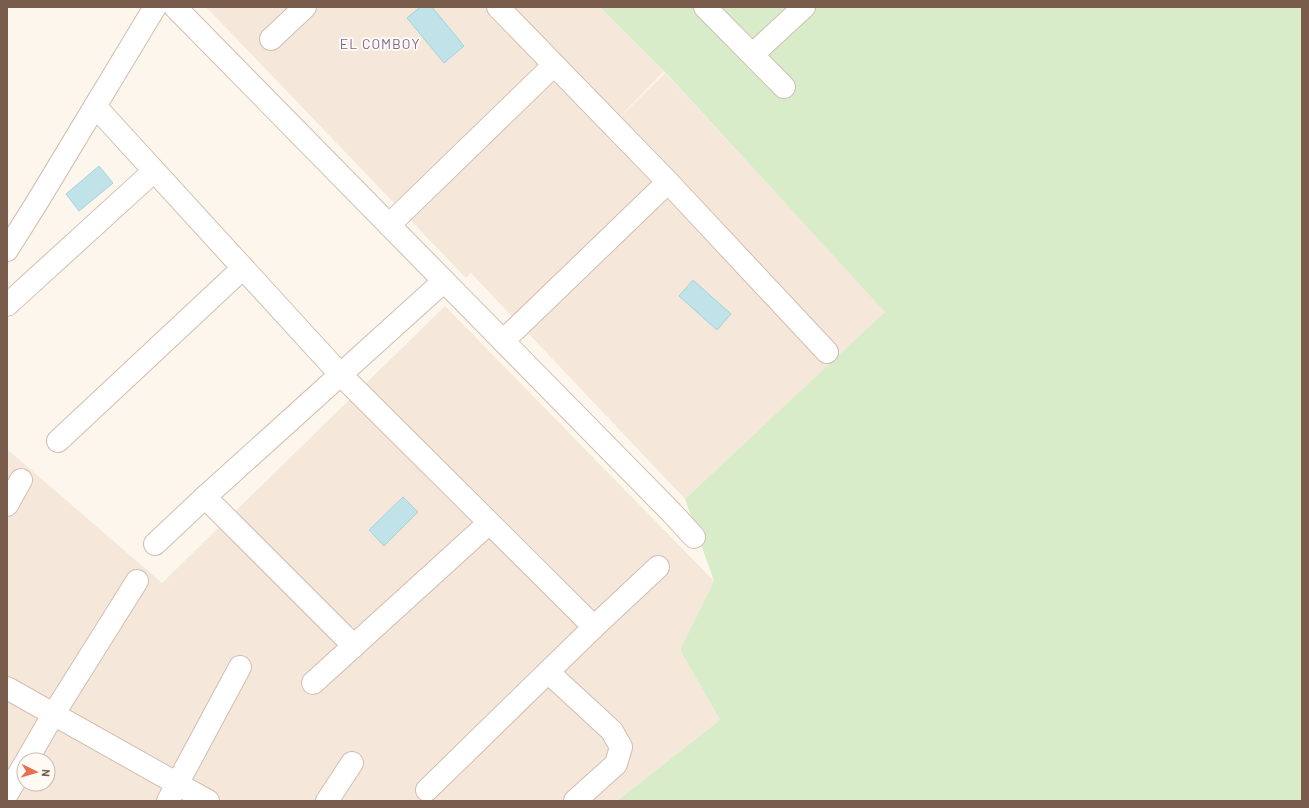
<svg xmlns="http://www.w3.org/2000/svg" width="1309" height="808" viewBox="0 0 1309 808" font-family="Barlow,sans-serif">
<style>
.residential{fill:#f5e8da;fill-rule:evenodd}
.green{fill:#d8ecc9}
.water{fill:#bfe3e8;stroke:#a5d3da}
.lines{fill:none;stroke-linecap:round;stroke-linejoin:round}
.minor-casing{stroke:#d1beb0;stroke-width:24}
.minor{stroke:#fff;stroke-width:22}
.labels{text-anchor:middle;stroke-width:4;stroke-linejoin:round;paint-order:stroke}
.neighbourhood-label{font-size:14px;letter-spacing:1px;fill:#846695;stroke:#fffaf3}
</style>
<rect width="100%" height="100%" fill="#fdf6ec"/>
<g class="residential">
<polygon points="206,7 600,7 664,71 607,130 665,73 886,312 685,499 471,273 466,278"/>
<path d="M445,306L714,581L680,650L720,720L617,801H7V449L162,583ZM24,760H48V784H24Z"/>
</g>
<polygon class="green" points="600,7 1302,7 1302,801 617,801 720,720 680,650 714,581 685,499 885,312 664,71"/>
<g class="water">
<polygon points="420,7 432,7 464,46 444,63 407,18"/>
<polygon points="99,166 113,183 79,211 66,194"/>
<polygon points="693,280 731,314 717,330 679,296"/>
<polygon points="403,497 418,512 384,546 369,530"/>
</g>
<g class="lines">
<g class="minor-casing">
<g id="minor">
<polyline points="175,7 672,513 694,537"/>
<polyline points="498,7 668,182 827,352"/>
<polyline points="705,7 784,87"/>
<polyline points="271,39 305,7"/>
<polyline points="753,54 804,7"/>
<polyline points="95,106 340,374 594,627"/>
<polyline points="389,225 554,65"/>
<polyline points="7,250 36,204 155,7"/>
<polyline points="7,305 154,171"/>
<polyline points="503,341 668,182"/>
<polyline points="58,441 243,268"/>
<polyline points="205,497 354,646"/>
<polyline points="7,505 21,480"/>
<polyline points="155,544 205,497 444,281"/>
<polyline points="548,672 612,731 621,747 616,764 575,801"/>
<polyline points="313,683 489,523"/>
<polyline points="7,688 208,801"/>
<polyline points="27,760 53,715 137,581"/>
<polyline points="427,790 594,627 658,567"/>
<polyline points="7,794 24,765"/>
<polyline points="168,801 240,667"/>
<polyline points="327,801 352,763"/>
</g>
</g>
<use href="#minor" class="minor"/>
</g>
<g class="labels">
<g class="neighbourhood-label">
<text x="380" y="49">EL COMBOY</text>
</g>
</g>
<rect width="1309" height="808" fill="none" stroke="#7a5c4d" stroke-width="16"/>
<g transform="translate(36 772) rotate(95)"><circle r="19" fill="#fffaf3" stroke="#cabbb1"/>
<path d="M0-3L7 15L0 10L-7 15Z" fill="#e76f51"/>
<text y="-6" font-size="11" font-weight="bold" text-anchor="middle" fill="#7a5c4d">N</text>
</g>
</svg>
